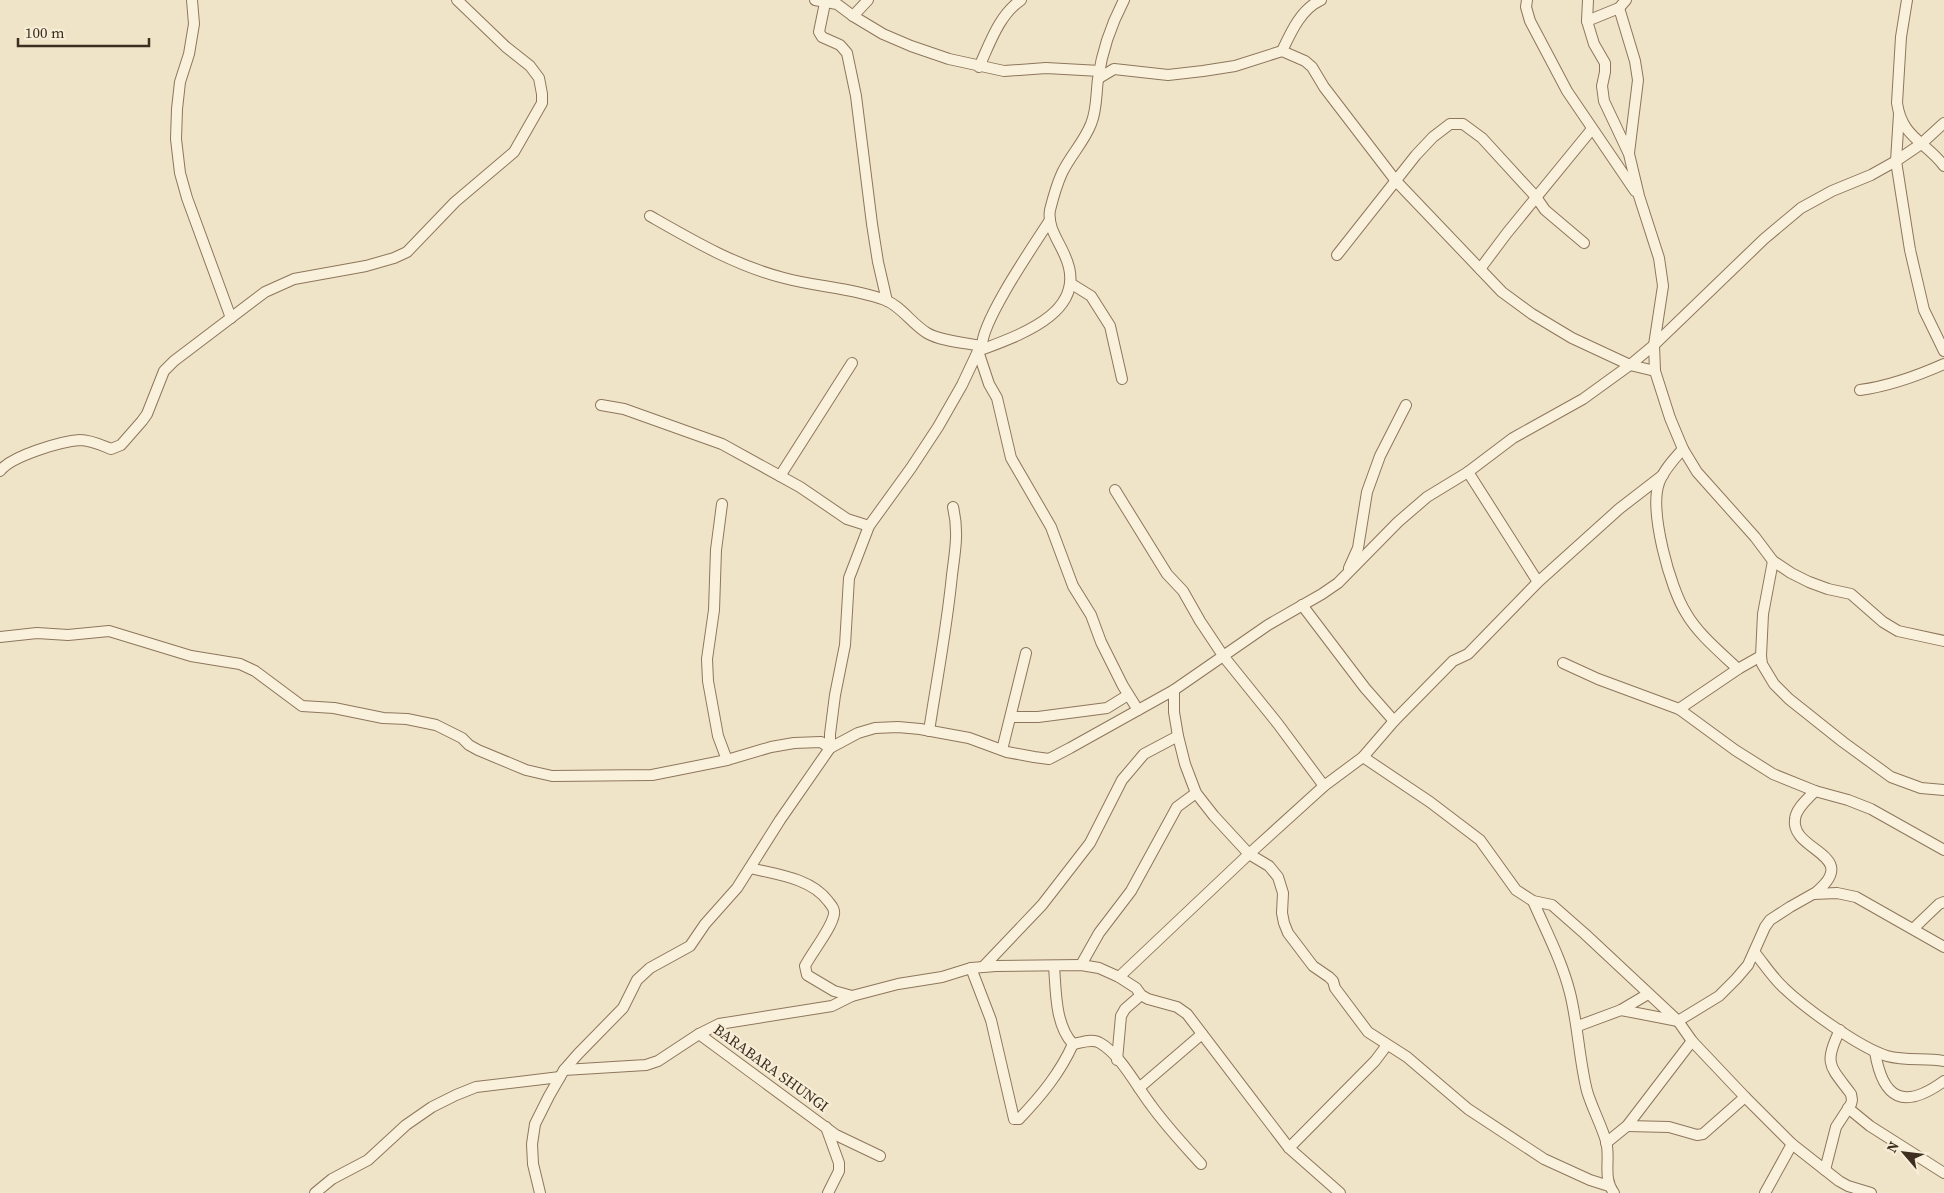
<svg xmlns="http://www.w3.org/2000/svg" width="1944" height="1193" viewBox="0 0 1944 1193" font-family="'Source Serif 4',serif">
<style>
.lines{fill:none;stroke-linecap:round;stroke-linejoin:round}
.minor-casing{stroke:#8d765c;stroke-width:12}
.minor{stroke:#faf1dc;stroke-width:10}
.labels{text-anchor:middle;stroke-width:4.5;stroke-linejoin:round;paint-order:stroke}
.street-label{font-size:15px;fill:#3d2e20;stroke:#f7eed8}
</style>
<rect width="100%" height="100%" fill="#f0e4c8"/>
<g class="lines">
<g class="minor-casing">
<g id="minor">
<polyline points="192,0 194,24 189,54 180,82 177,109 176,139 180,173 187,198 231,318"/>
<polyline points="815,0 837,4 853,16 883,34 911,46 949,59 1004,71 1046,68 1100,71"/>
<polyline points="1527,0 1526,7 1530,21 1567,91 1635,191"/>
<polyline points="1588,0 1587,21 1594,44 1605,63 1605,72 1602,86 1604,101 1629,154 1639,196 1659,258 1663,286 1654,345 1655,371 1670,418 1683,449 1697,472 1755,537 1773,561 1791,573 1809,582 1828,589 1851,594 1883,622 1898,631 1944,641"/>
<path d="M1907,0L1901,37L1897,103C1902,138 1925,141 1944,166"/>
<polyline points="825,3 819,32 822,37 840,45 847,53 856,96 872,224 878,262 887,301"/>
<polyline points="1619,8 1635,61 1638,80 1629,153"/>
<polyline points="853,16 868,0"/>
<polyline points="1587,21 1619,8 1626,0"/>
<path d="M1282,51C1291,32 1301,9 1321,0"/>
<path d="M979,67C990,43 999,15 1021,0"/>
<polyline points="1099,78 1114,69 1168,75 1203,71 1235,66 1282,51 1305,61 1312,67 1324,87 1396,181 1502,292 1532,314 1572,338 1630,365 1655,371"/>
<polyline points="1899,114 1896,161 1910,250 1924,310 1944,351"/>
<path d="M650,216C692,240 736,266 784,278C817,287 853,288 885,300C901,306 912,324 927,333C940,341 966,343 982,346"/>
<path d="M1050,220C1034,245 982,320 982,346L978,351L989,384L997,398L1011,458L1051,527L1073,586L1091,615L1101,642L1123,686L1138,710"/>
<polyline points="1337,255 1416,155 1433,137 1450,124 1463,124 1482,138 1536,197 1545,210 1584,243"/>
<polyline points="1480,269 1507,233 1592,129"/>
<polyline points="1070,283 1091,296 1110,326 1122,379"/>
<path d="M1860,390C1890,386 1917,376 1944,364"/>
<polyline points="601,405 624,409 722,444 800,487 847,519 869,526"/>
<path d="M1683,449C1674,459 1663,471 1659,483C1649,511 1670,588 1686,613C1698,634 1720,652 1738,669"/>
<path d="M0,471C11,456 62,441 80,440C91,440 101,445 111,449L121,445L142,421L147,414L164,371L174,361L265,292L294,279L366,266L394,258L407,252L455,202L514,152L542,103V94L539,78L530,66L506,47L457,0"/>
<polyline points="1468,472 1538,582"/>
<polyline points="780,476 852,363"/>
<polyline points="1115,490 1167,574 1183,591 1200,621 1224,657 1278,724 1324,786"/>
<polyline points="722,504 716,550 714,610 707,659 708,681 718,736 727,760"/>
<polyline points="1773,561 1763,614 1761,656 1762,664 1774,684 1789,699 1843,742 1891,777 1921,788 1944,790"/>
<polyline points="1349,568 1358,548 1367,492 1380,456 1406,405"/>
<polyline points="1302,605 1365,688 1394,721"/>
<polyline points="0,637 37,633 68,635 109,631 191,656 240,664 255,671 302,706 334,708 383,718 407,719 436,725 462,738 469,745 478,750 526,770 552,776 652,775 727,760 771,747 794,743 821,742 830,748 858,733 875,728 898,727 920,729 969,738 1007,752 1034,757 1049,759 1070,748 1174,690 1268,625 1322,594 1338,583 1398,522 1427,497 1468,472 1513,438 1583,399 1630,365 1654,345 1764,239 1801,208 1832,191 1871,175 1896,161 1921,144 1944,123"/>
<polyline points="1563,663 1598,679 1679,709 1735,750 1773,774 1815,791 1848,800 1871,809 1944,850"/>
<polyline points="1174,690 1174,712 1178,736 1185,764 1196,793 1214,816 1249,854 1269,866 1278,877 1283,893 1282,913 1284,923 1288,933 1313,966 1329,977 1333,981 1335,988 1368,1032 1407,1057 1468,1109 1544,1159 1590,1180 1609,1186"/>
<polyline points="1679,709 1738,669 1761,656"/>
<polyline points="1011,717 1038,717 1107,708 1128,695"/>
<path d="M929,731C937,679 947,627 952,575C955,551 959,532 953,507"/>
<polyline points="1002,750 1026,653"/>
<polyline points="1363,757 1430,802 1480,840 1516,890 1533,901 1552,905 1585,934 1678,1021 1692,1041 1745,1097 1792,1144 1839,1181 1848,1186 1871,1193"/>
<path d="M750,868C775,874 811,878 828,901C831,905 835,909 834,914C832,928 812,952 805,966L807,975L834,991L852,996L898,984L942,977L971,968L996,966L1081,965L1099,968L1119,977L1136,988L1141,995L1148,999L1177,1007L1187,1014L1289,1148L1340,1193"/>
<path d="M1814,894C1864,854 1790,852 1795,819C1796,808 1808,799 1815,791"/>
<path d="M1533,901C1546,931 1562,961 1570,993C1578,1025 1579,1059 1587,1091C1592,1108 1601,1124 1606,1141C1611,1159 1602,1177 1614,1193"/>
<polyline points="1914,928 1939,904 1944,902"/>
<path d="M1755,953C1764,964 1773,978 1784,988C1805,1008 1860,1048 1887,1056C1905,1061 1925,1058 1944,1061"/>
<polyline points="1081,965 1099,933 1131,891 1177,807 1196,793"/>
<polyline points="984,966 1042,905 1090,843 1122,780 1144,754 1178,736"/>
<path d="M1054,966C1056,991 1055,1025 1073,1044C1081,1043 1092,1038 1100,1043C1120,1054 1137,1087 1151,1105C1166,1126 1184,1145 1201,1164"/>
<path d="M971,968L991,1020L1014,1119H1019C1041,1096 1060,1073 1073,1044"/>
<polyline points="1119,977 1249,854 1324,786 1363,757 1394,721 1453,661 1468,654 1538,582 1619,509 1663,475"/>
<polyline points="1621,1010 1678,1021 1719,996 1736,979 1748,965 1765,927 1770,920 1790,907 1813,894 1837,893 1856,897 1944,947"/>
<polyline points="1578,1026 1621,1010 1648,994"/>
<polyline points="699,1034 836,1135 880,1156"/>
<path d="M1875,1052C1883,1100 1904,1110 1944,1081"/>
<polyline points="1117,1060 1121,1016 1125,1009 1141,995"/>
<polyline points="564,1070 646,1065 658,1061 699,1034 719,1024 832,1006 852,996"/>
<polyline points="1139,1088 1202,1034"/>
<polyline points="1848,1108 1870,1126 1944,1173"/>
<polyline points="1627,1126 1669,1127 1697,1135 1703,1134 1745,1097"/>
<polyline points="826,1127 839,1163 839,1171 828,1193"/>
<polyline points="1606,1143 1627,1126 1692,1041"/>
<polyline points="1289,1148 1375,1061 1387,1045"/>
<path d="M1825,1170L1836,1127L1851,1104L1852,1100L1851,1094C1830,1066 1823,1064 1840,1030"/>
<polyline points="315,1193 332,1179 368,1160 406,1125 432,1107 456,1095 476,1087 560,1077"/>
<path d="M540,1193L533,1164L532,1144L535,1124L549,1096L564,1070L578,1054L623,1008L637,980L650,968L690,946L705,924L737,888L780,820L830,748V734L835,695L845,645L849,578L869,526L911,468L938,427L962,385L978,351C1017,336 1091,313 1065,256C1059,241 1047,227 1050,210C1053,198 1057,184 1062,173C1070,156 1084,142 1091,124C1097,110 1096,94 1098,79C1102,51 1111,25 1124,0"/>
<polyline points="1765,1193 1792,1144"/>
</g>
</g>
<use href="#minor" class="minor"/>
</g>
<g class="labels">
<g class="street-label">
<text transform="translate(771 1068) rotate(36)" y="5">BARABARA SHUNGI</text>
</g>
</g>
<g transform="translate(1904 1153) rotate(298)" stroke="#f7eed8" stroke-width="4" paint-order="stroke">
<path d="M0-4L9 19L0 12L-9 19Z" fill="#3d2e20"/>
<text y="-8" font-size="14" font-weight="bold" text-anchor="middle" fill="#3d2e20">N</text>
</g>
<path d="M18 38v8h131v-8" fill="none" stroke="#3d2e20" stroke-width="2.5"/>
<text x="25" y="38" font-size="15" fill="#3d2e20" stroke="#f7eed8" stroke-width="4" paint-order="stroke">100 m</text>
</svg>
